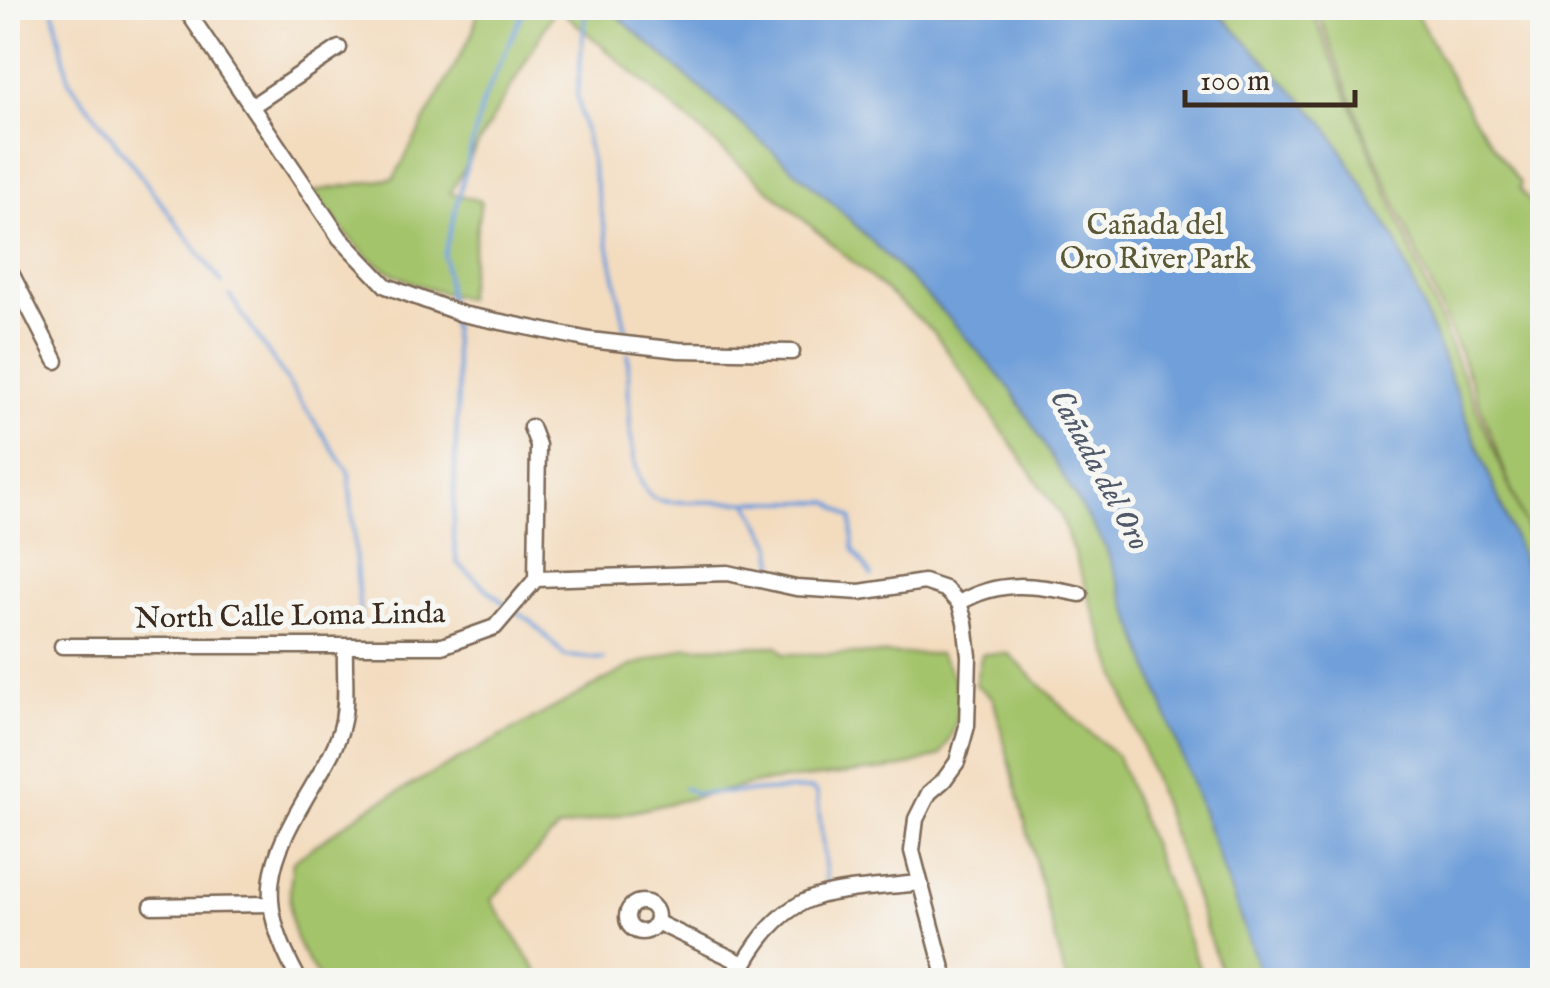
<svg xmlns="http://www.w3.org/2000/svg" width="1550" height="988" viewBox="0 0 1550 988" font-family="'IM FELL English',serif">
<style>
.green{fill:#a4c46c;stroke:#707745;stroke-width:2.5}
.water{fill:#709fd9;stroke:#56647c;stroke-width:2.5}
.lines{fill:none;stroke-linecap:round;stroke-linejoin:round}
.stream{stroke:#709fd9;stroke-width:4}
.street-casing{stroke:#7b6856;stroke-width:19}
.street{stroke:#fff;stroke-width:14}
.labels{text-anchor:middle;stroke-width:10;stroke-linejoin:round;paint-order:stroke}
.park-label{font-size:30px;fill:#5a5835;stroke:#f6f6f2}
.street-label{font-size:30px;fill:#3b2a1e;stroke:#f6f6f2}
.water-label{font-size:32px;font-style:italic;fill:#505969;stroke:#f6f6f2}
</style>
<rect width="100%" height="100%" fill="#f6f6f2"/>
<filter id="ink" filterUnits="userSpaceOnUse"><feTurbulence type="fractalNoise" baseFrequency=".01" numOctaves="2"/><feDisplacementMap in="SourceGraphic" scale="20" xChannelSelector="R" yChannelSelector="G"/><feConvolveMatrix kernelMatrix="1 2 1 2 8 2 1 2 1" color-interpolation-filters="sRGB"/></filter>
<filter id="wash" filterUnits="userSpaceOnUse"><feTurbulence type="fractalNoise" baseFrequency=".0048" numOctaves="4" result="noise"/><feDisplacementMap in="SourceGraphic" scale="40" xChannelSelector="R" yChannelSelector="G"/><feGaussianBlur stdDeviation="2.25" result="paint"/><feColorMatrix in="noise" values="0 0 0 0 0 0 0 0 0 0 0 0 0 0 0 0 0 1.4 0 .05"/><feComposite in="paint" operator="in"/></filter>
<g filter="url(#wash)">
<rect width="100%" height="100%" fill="#f3dbbe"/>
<g class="green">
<path d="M479,8H556L450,193L481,201L466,299C384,278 362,261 315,191L394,178L472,34Z"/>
<polygon points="558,8 1311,8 1529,535 1460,353 1358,116 1316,8 1413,8 1472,116 1521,184 1519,188 1542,217 1542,980 1224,980 1060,514 934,332"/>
<path d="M778,646L784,654H939C967,690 963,718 941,755L904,767L758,783L558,829L491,900L543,980H321C288,938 286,914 293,861L365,810L629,667L688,647Z"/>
<polygon points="982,654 1009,654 1078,722 1117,756 1204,980 1066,980 993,698 975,684"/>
</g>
<polygon class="water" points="608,8 1214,8 1327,126 1395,238 1542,608 1542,980 1263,980 1106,548 1012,391 947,316 837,207"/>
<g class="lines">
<g class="stream">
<polyline points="53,8 69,81 222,283"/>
<polyline points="586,8 577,94 627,335"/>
<polyline points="230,296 349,473 361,628"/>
<polyline points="449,300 444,255 483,101 525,8"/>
<polyline points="451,320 458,388 453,530 457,563 508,607"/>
<path d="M628,354C629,386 625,483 655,499C660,501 665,501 670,502H829L852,518L853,549L872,576"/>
<polyline points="749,504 772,544 775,563"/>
<polyline points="516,612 531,621 565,656 603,659"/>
<polyline points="684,788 697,794 812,789 817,793 827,883"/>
</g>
</g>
</g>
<g filter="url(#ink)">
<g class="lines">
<g class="street-casing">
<g id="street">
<polyline points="185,8 340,238 386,286 462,314 590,340 679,350 792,352"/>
<polyline points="252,106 339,48"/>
<polyline points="8,267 56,361"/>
<polyline points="531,427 538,445 536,579"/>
<path d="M959,603C999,579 1036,585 1080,594"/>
<polyline points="62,646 442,646 495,627 536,579 728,573 796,588 860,592 924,582 945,589 959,603 965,622 969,656 967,726 957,762 944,780 929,793 916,819 912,851 946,980"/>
<circle cx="642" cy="917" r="15"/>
<polyline points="152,906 269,904"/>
<polyline points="656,922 744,964"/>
<path d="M299,980C254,898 266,864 312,787C323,768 337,747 342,725C348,701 344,672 345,647"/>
<path d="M736,980C752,947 778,909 816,897C846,888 887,887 918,883"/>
</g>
</g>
<use href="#street" class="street"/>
</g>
</g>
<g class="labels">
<g class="park-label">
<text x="1155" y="234">Cañada del<tspan x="1155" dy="34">Oro River Park</tspan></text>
</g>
<g class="street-label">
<text transform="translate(290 615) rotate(-1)" y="10">North Calle Loma Linda</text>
</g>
<g class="water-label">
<text transform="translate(1101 469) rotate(62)" y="11">Cañada del Oro</text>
</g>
</g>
<rect width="1550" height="988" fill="none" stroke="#f6f6f2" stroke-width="40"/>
<path d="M1185 90v15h170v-15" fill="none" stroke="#3b2a1e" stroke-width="5"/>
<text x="1200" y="90" font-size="30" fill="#3b2a1e" stroke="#f6f6f2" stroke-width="8" paint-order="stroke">100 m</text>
</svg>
